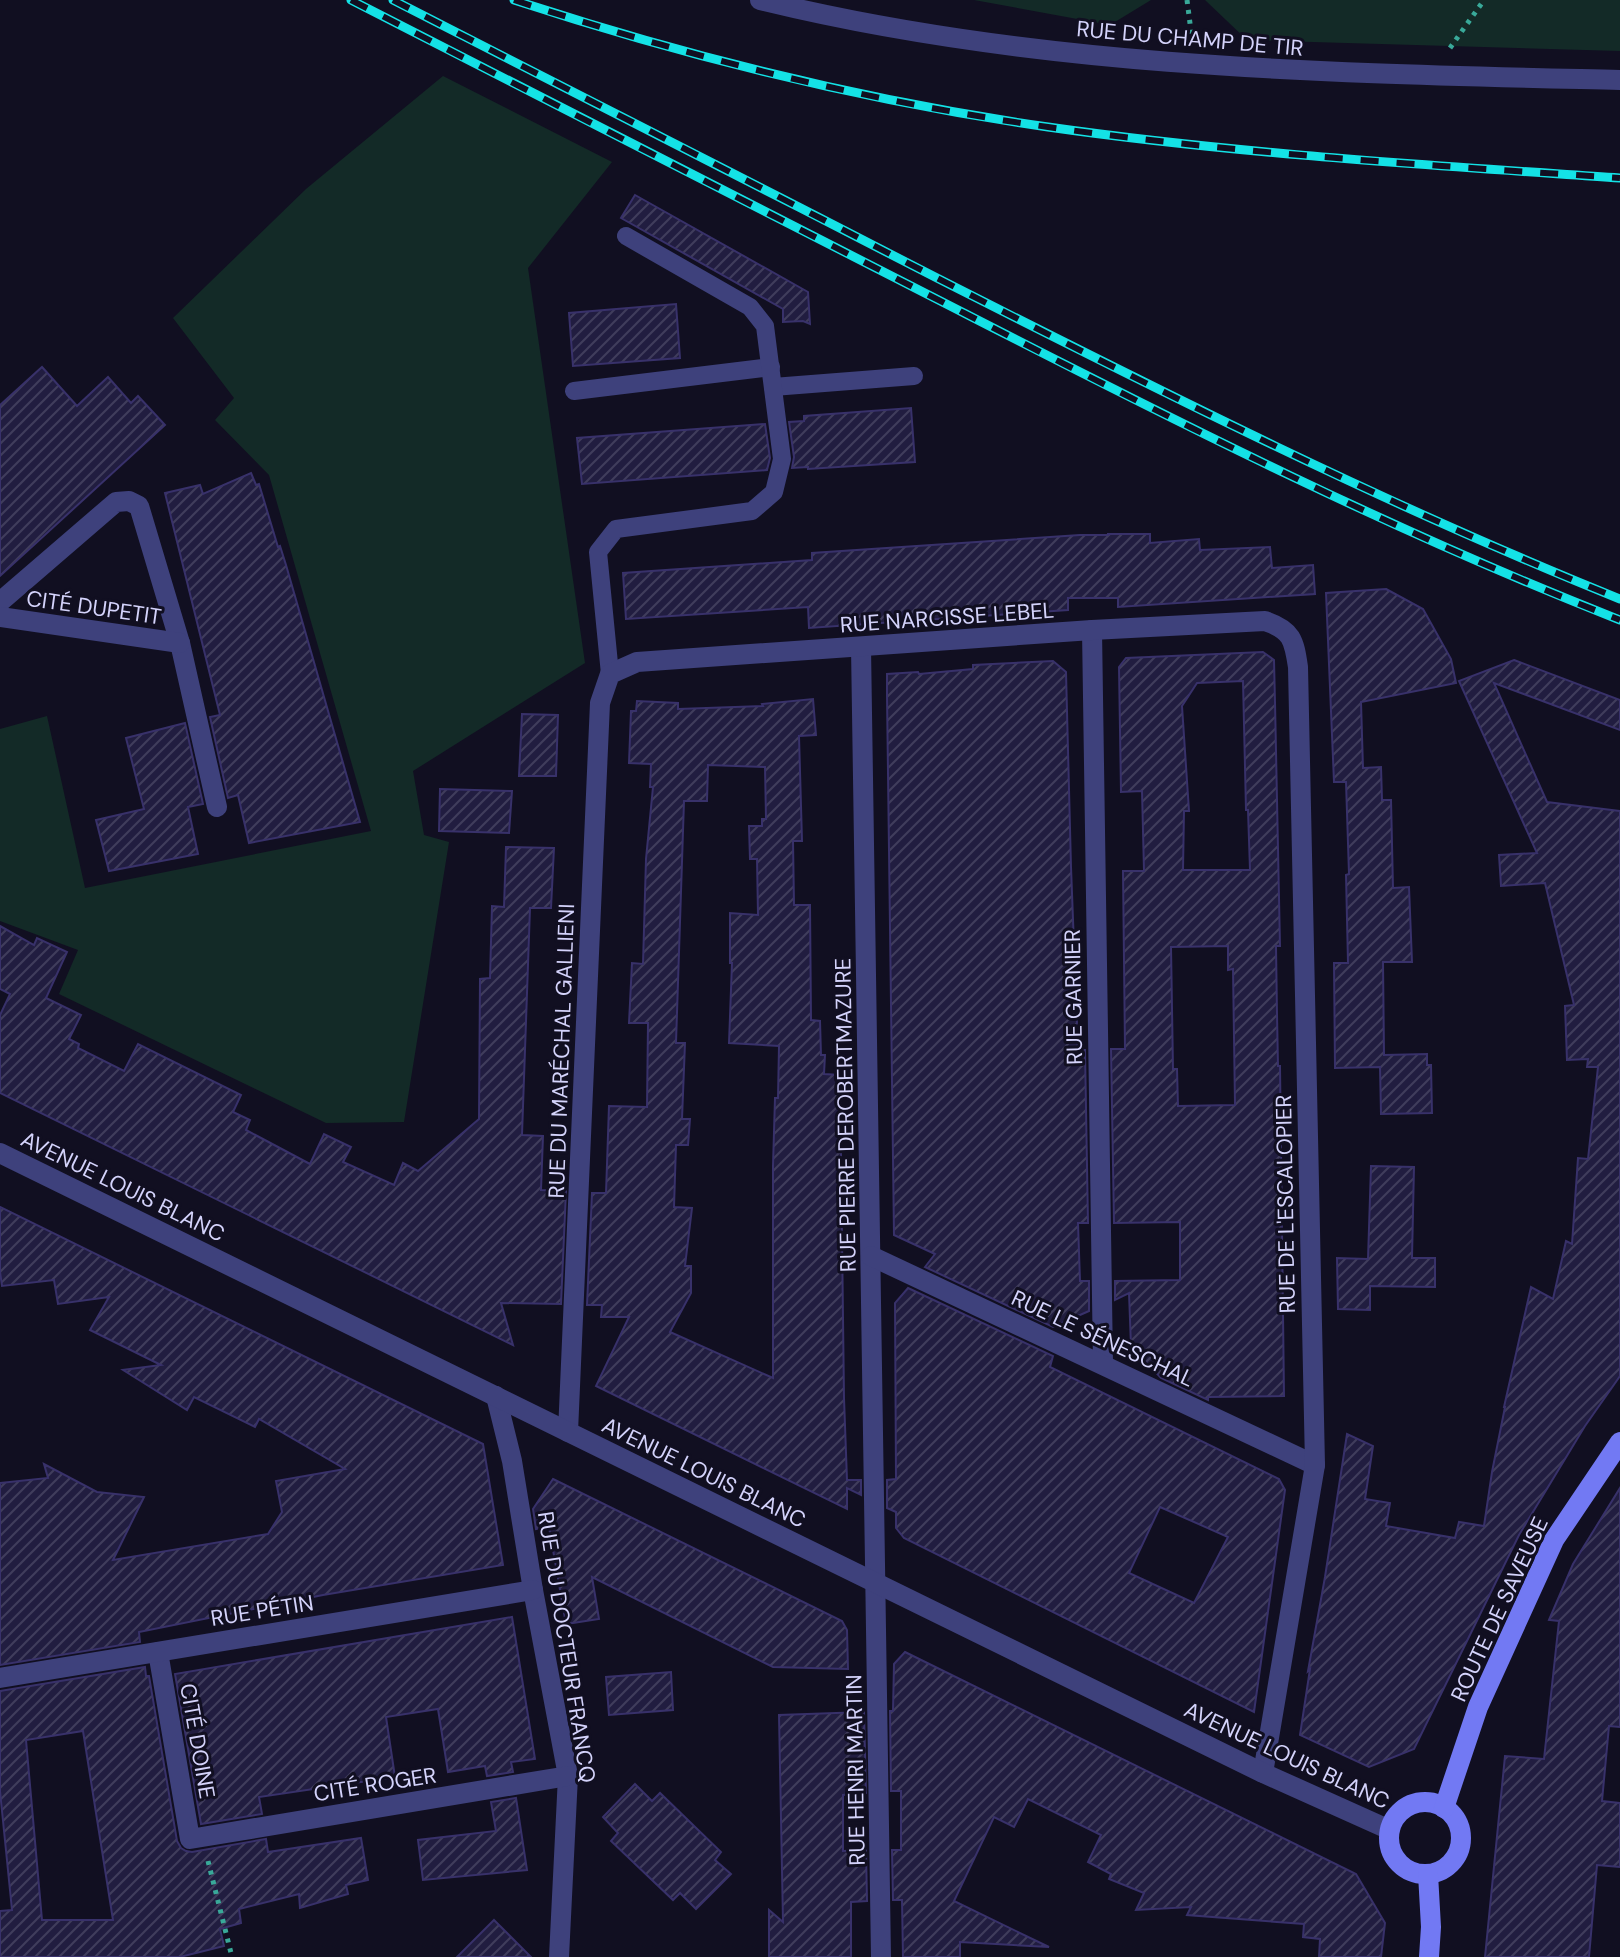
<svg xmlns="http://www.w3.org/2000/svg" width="1620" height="1957" viewBox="0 0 1620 1957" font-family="'DM Sans',sans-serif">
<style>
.green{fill:#132a27}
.building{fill:url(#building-hatch);stroke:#38316a;stroke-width:2;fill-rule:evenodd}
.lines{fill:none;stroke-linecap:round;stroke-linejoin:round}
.path{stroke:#39a999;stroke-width:5;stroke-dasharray:4 6;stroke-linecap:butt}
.service{stroke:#3e417c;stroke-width:18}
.minor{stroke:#3e417c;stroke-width:20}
.tertiary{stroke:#3e417c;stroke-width:20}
.secondary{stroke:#7279f3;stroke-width:20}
.rail-casing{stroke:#14e2e6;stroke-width:9}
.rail{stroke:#110f21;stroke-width:6;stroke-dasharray:18;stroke-linecap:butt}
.labels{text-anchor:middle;stroke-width:6;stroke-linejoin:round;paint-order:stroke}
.street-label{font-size:22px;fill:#d4d3fb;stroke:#110f21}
</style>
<defs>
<pattern id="building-hatch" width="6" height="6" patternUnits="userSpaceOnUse" patternTransform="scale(2)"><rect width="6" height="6" fill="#211d40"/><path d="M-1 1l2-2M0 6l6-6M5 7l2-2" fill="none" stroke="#403d5c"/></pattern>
</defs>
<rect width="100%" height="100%" fill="#110f21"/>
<g class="green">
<polygon points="974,0 1151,0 1110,25"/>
<polygon points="1205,0 1620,0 1620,51 1247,40"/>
<polygon points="443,76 612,162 528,268 585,663 413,771 424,835 449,842 404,1122 326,1123 59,994 78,950 0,921 0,729 47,716 85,888 371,831 269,475 215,420 234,398 173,318 306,189"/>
</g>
<g class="building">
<polygon points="635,195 808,292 810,324 803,321 783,322 783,309 621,218"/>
<polygon points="676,304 680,358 573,366 569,313"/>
<polygon points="42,367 77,406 108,377 131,403 138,396 165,425 0,576 0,405"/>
<polygon points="911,408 915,462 808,469 808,467 792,468 794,457 789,422 804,421 804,416"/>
<polygon points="765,424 770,458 767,470 582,484 577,438"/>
<polygon points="251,473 256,485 259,484 278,547 280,546 286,565 360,822 249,843 238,795 228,798 210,717 220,715 165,493 200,485 203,494"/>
<polygon points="1108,534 1150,534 1150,543 1199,539 1200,550 1270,547 1272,568 1313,565 1315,594 1118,607 1118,598 1068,598 1068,610 809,628 808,607 626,619 623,573 812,560 812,553 1080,535 1108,535"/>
<polygon points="1386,589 1423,609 1451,659 1456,683 1361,702 1363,768 1381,767 1382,800 1391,800 1393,888 1409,887 1412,962 1383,962 1384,1055 1427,1054 1427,1065 1431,1065 1432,1113 1381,1114 1380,1067 1335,1068 1334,963 1348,963 1346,875 1349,874 1346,782 1334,782 1326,593"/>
<path d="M1263,652L1274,660L1275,702L1280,946H1276L1277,1014L1278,1066H1280L1284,1396L1208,1397V1400L1161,1378L1131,1346L1129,1293L1115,1300V1281L1180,1280V1222L1114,1223L1111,1049H1125L1123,871H1144L1142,791L1121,792L1119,667L1126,658ZM1243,681L1246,810H1248L1250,870H1183L1184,811H1189L1182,706L1197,683ZM1228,946V970L1233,969L1235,1105L1178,1106L1177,1069H1173L1171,947Z"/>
<polygon points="1514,660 1620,700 1620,730 1494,683 1547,802 1620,811 1620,1376 1585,1426 1519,1535 1414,1749 1369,1767 1300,1735 1310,1669 1308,1671 1325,1577 1347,1434 1373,1446 1365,1499 1390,1503 1386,1526 1455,1538 1459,1522 1484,1526 1492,1472 1505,1407 1504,1407 1531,1287 1553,1299 1566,1241 1572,1244 1578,1158 1588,1159 1598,1067 1587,1067 1588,1059 1567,1060 1565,1006 1574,1005 1545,883 1501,886 1499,855 1537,853 1459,681"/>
<polygon points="1053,661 1066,672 1071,867 1078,1050 1085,1050 1088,1223 1078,1223 1080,1281 1089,1281 1089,1311 1053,1327 925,1267 935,1254 894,1235 887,696 887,674 918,672 919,674 973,669 973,665"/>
<path d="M813,699L816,735L799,736L802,841H793L794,905H810L811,1020L820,1021L821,1055H825L824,1074L840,1075L844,1398L847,1480H861V1495L847,1488V1509L596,1386L629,1317H601L602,1305H587L592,1193H606L609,1106L647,1107L648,1023H629L632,963L643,964L646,859L653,787H650L651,764L629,763L631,711H636L637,701L678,703V709L763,706L762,704ZM708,765L765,767L766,819H762V826H749L750,859H757L758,915L730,913V963H732L729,1043L779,1046L778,1098H775L773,1166V1378L670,1332L691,1293V1266H685L692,1208L674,1207L676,1145H688L690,1119H682L685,1043H676L684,801H707Z"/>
<polygon points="522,714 558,715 556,776 519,776"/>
<polygon points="185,723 203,804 188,807 198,854 109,871 96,820 144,809 126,738"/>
<polygon points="440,789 512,791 509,833 439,831"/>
<polygon points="506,847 554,848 551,908 530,908 522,1135 543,1136 541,1190 566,1191 561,1304 501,1303 513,1345 0,1093 0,1015 10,994 0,989 0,926 34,945 37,938 67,952 46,998 81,1015 69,1039 79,1044 78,1048 124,1071 138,1044 241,1095 233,1112 250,1120 246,1130 310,1164 324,1134 351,1147 343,1162 394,1185 403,1163 418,1171 479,1119 480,979 490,978 492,906 504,907"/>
<polygon points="1371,1166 1414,1167 1412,1258 1435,1258 1435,1287 1370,1286 1370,1310 1338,1309 1337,1258 1368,1259"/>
<polygon points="0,1207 483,1444 503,1565 323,1595 139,1632 140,1642 0,1665 0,1483 48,1478 44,1464 97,1492 144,1497 113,1560 268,1534 282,1512 276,1481 345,1469 259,1419 255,1427 194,1397 187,1410 123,1370 161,1365 90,1330 109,1297 58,1304 54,1280 2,1286 0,1272"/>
<path d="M908,1288L1053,1356L1050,1367L1279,1479L1285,1490L1254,1712L904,1538L896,1528V1512L887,1508V1480L896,1479L895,1303ZM1160,1507L1228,1537L1194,1603L1129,1573Z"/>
<polygon points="553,1479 842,1621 847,1630 848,1669 773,1667 592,1577 599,1619 566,1624 549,1527 536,1529 533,1509"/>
<polygon points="1620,1488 1620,1727 1609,1726 1602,1801 1620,1803 1620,1867 1597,1865 1589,1957 1485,1957 1505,1756 1544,1759 1559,1621 1549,1620 1573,1564"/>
<polygon points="512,1617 535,1759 511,1762 513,1772 487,1776 485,1766 448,1772 438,1709 386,1717 395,1777 259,1797 262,1814 201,1824 175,1674"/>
<polygon points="905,1652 1356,1874 1385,1923 1381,1957 1319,1957 1320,1939 1303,1937 1304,1924 1187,1915 1191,1907 1136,1910 1144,1893 1109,1879 1111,1874 1088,1862 1101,1835 1028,1799 1014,1827 994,1817 954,1901 1049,1947 960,1942 960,1957 903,1957 902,1900 893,1900 892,1850 901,1850 901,1791 891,1791 890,1711 893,1711 894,1664"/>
<path d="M145,1667L146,1676H149L177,1841L181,1848L186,1851L192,1852L266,1839L268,1852L361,1838L368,1880L346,1885L348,1894L300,1908L299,1894L239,1909L241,1923L220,1929L224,1946L180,1957H0V1911L12,1910L0,1791V1691ZM83,1731L113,1920H42L26,1740Z"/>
<polygon points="671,1672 673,1710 609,1715 606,1677"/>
<polygon points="864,1712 866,1793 843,1795 843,1851 866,1850 867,1901 851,1902 851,1957 769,1957 769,1910 783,1922 779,1715"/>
<polygon points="635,1784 652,1801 660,1793 721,1852 715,1860 731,1874 696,1909 680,1893 673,1900 611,1841 618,1833 603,1817"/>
<polygon points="516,1798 527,1870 423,1880 418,1840 496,1831 491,1802"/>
<polygon points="494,1920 531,1957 457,1957"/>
</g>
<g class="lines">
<g class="path">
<polyline points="1187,0 1192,39"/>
<polyline points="1450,48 1484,0"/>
<polyline points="208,1861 232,1957"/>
</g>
<g class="service">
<polyline points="773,387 914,376"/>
<polyline points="574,391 771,367"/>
<polyline points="610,674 598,552 616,529 752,511 774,492 782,459 765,326 750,307 626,236"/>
</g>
<g class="minor">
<path d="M760,0C1041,69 1333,73 1620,80"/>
<polyline points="0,602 116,502 129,501 139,506 180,643 217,807"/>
<polyline points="0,617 180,643"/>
<polyline points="1092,630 1103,1364"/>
<polyline points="861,647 881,1957"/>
<polyline points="871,1256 1315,1465"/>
<polyline points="496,1396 512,1461 533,1590 568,1776 559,1957"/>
<path d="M568,1432L600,703L610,674L637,662L1092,630L1265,621C1292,630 1294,640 1298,667L1315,1465L1263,1773"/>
<polyline points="158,1652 190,1839 568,1776"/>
<polyline points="0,1678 533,1590"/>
</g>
<polyline class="tertiary" points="0,1153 1263,1773 1390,1830"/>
<g class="secondary">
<circle cx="1425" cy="1838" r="36"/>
<polyline points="1444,1808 1478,1707 1554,1540 1620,1442"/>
<polyline points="1428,1874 1431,1927 1429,1957"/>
</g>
<g class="rail-casing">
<g id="rail">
<path d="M351,0C556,105 760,209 964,313C1179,423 1395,532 1620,620"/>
<path d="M393,0C575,93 756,185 937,278C1162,392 1386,505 1620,599"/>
<path d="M514,0C688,57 866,101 1048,127C1238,154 1429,165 1620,178"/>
</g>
</g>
<use href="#rail" class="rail"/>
</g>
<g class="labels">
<g class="street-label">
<text transform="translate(1190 38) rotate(5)" y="8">RUE DU CHAMP DE TIR</text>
<text transform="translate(94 607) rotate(8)" y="8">CITÉ DUPETIT</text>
<text transform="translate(947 617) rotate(-4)" y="8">RUE NARCISSE LEBEL</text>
<text transform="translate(1073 997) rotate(-91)" y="8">RUE GARNIER</text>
<text transform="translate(561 1051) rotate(-88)" y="8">RUE DU MARÉCHAL GALLIENI</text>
<text transform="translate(845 1115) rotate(-91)" y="8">RUE PIERRE DEROBERTMAZURE</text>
<text transform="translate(123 1186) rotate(26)" y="8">AVENUE LOUIS BLANC</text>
<text transform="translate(1285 1204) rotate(-91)" y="8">RUE DE L'ESCALOPIER</text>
<text transform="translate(1103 1338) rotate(25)" y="8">RUE LE SÉNESCHAL</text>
<text transform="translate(704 1472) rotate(26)" y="8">AVENUE LOUIS BLANC</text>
<text transform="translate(1499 1609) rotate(-65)" y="8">ROUTE DE SAVEUSE</text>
<text transform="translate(262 1610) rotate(-9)" y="8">RUE PÉTIN</text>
<text transform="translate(567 1647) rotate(81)" y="8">RUE DU DOCTEUR FRANCQ</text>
<text transform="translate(198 1741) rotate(80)" y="8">CITÉ DOINE</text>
<text transform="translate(1287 1755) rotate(25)" y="8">AVENUE LOUIS BLANC</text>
<text transform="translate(855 1770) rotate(-91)" y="8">RUE HENRI MARTIN</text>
<text transform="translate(375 1784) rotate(-9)" y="8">CITÉ ROGER</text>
</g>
</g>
</svg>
